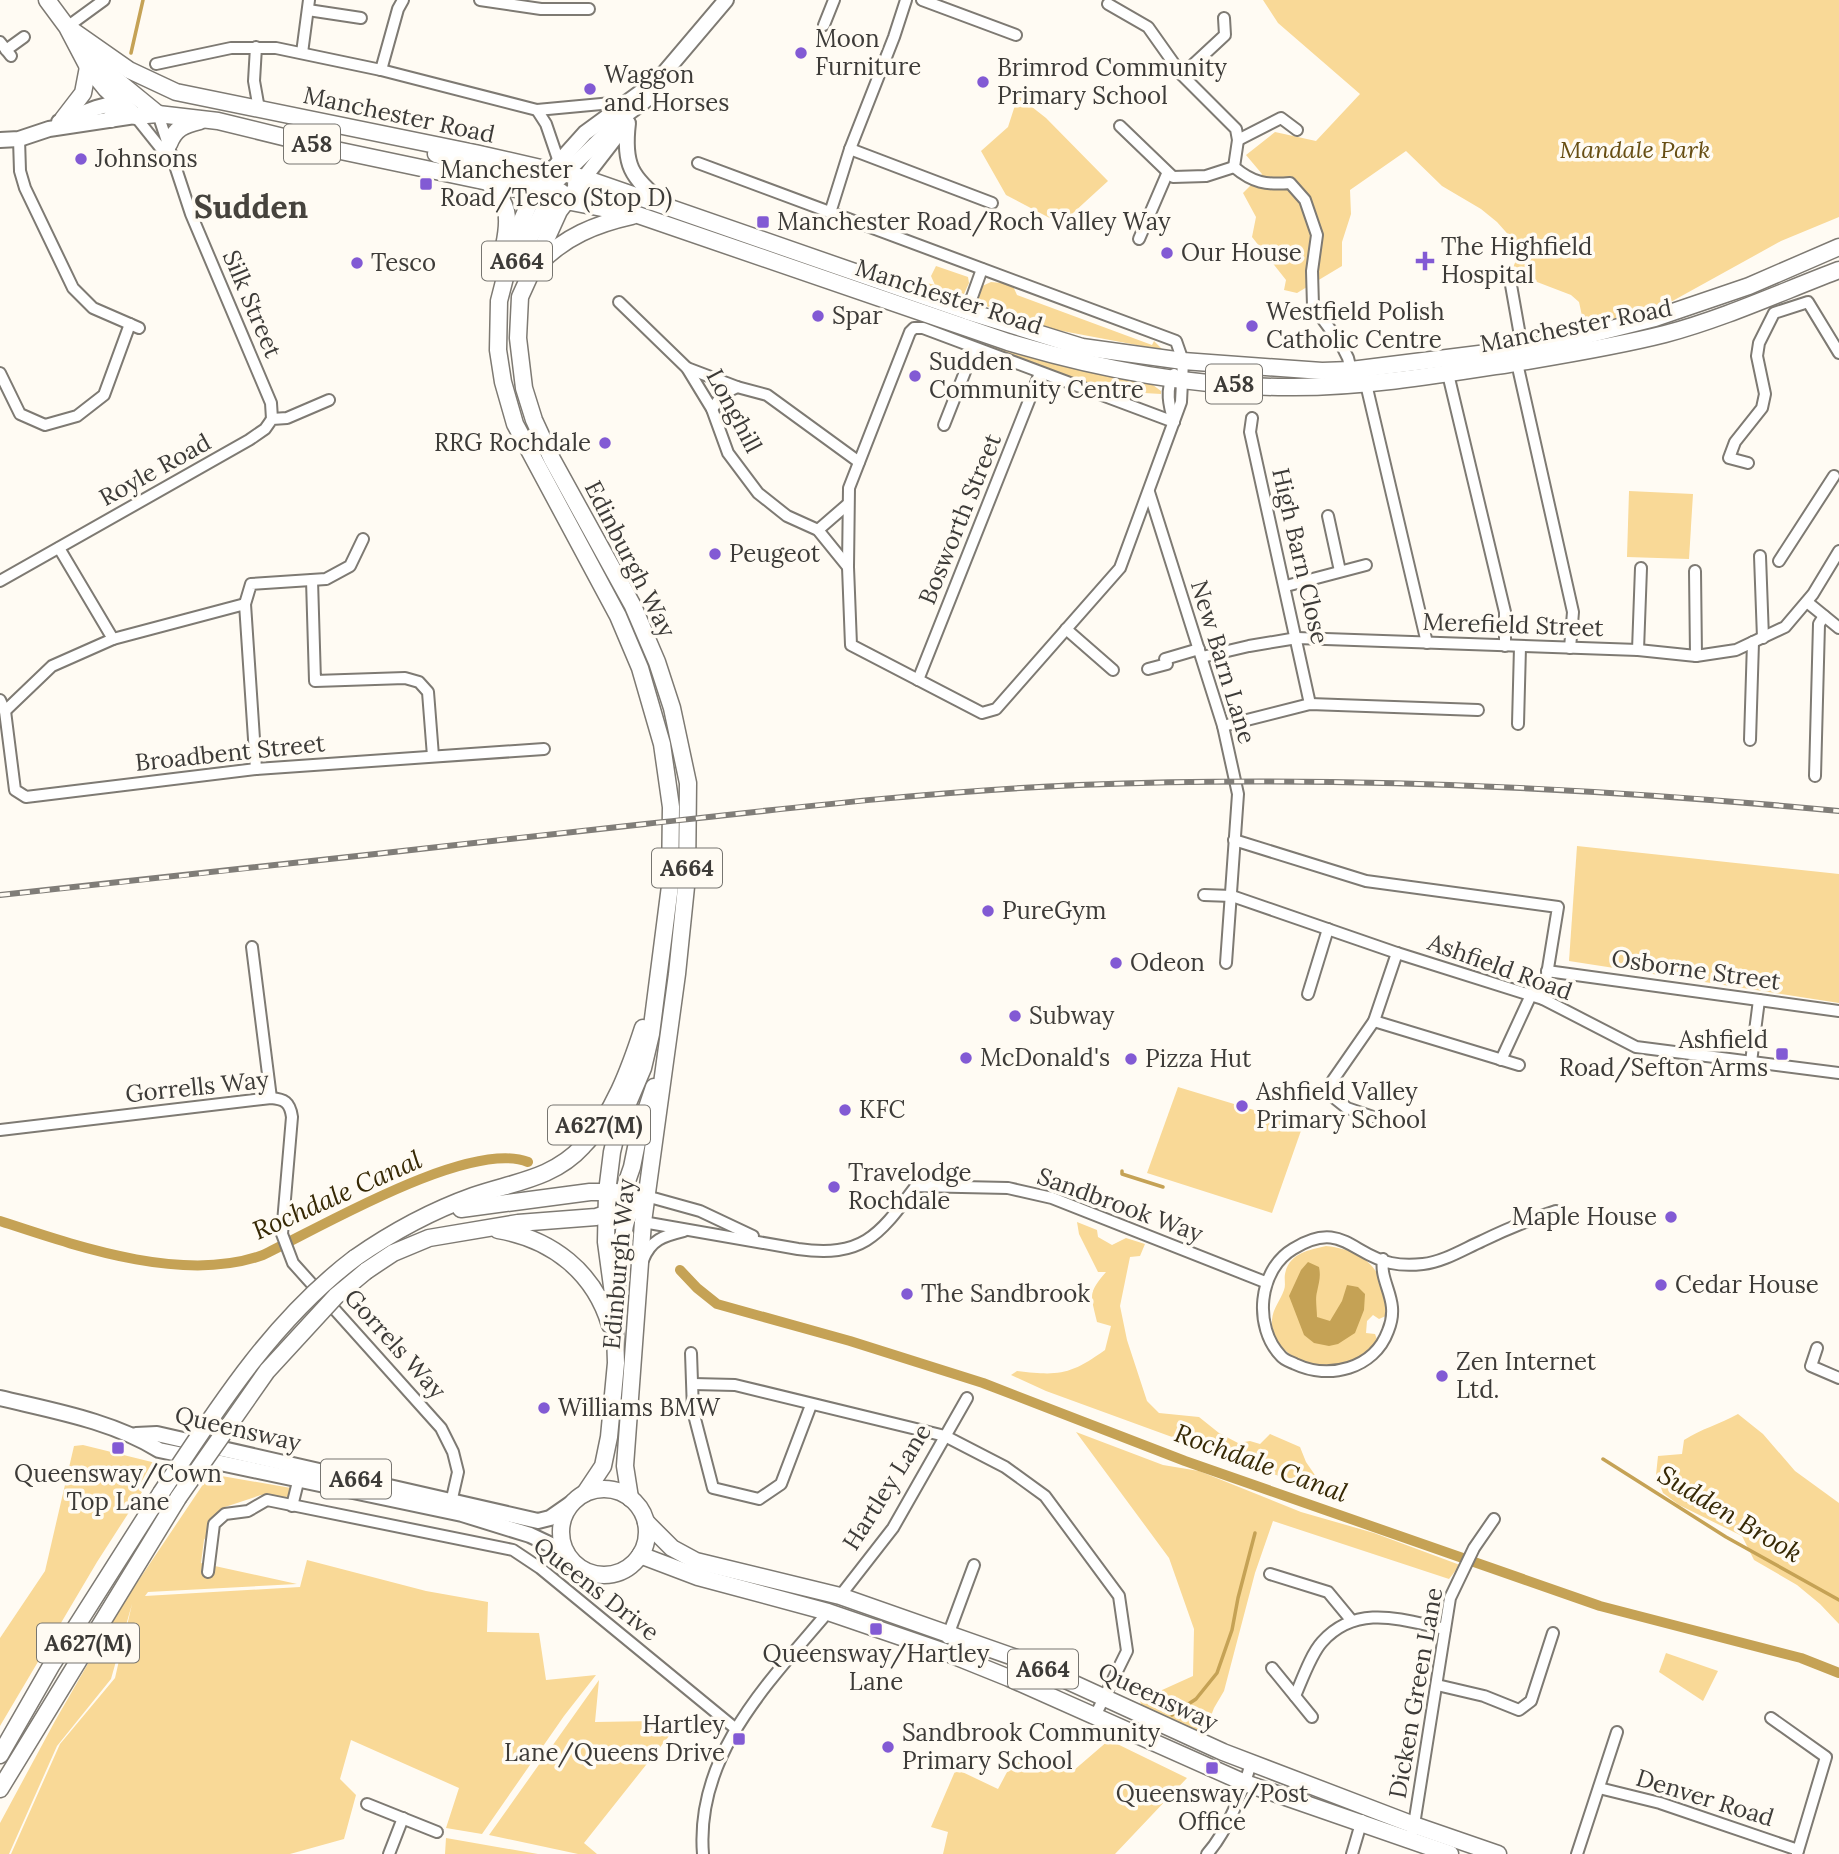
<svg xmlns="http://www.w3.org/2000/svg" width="1839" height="1854" viewBox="0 0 1839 1854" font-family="Lora,serif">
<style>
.green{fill:#f9d997}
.water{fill:#c5a255}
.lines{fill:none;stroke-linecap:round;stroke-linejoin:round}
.stream{stroke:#c5a255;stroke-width:3.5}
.canal{stroke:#c5a255;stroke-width:10}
.minor-casing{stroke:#7e7a73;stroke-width:14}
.major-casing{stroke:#7e7a73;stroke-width:18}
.highway-casing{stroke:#7e7a73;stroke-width:19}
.minor{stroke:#fff;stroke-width:10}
.major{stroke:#fff;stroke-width:14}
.highway{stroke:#fff;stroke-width:16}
.rail-casing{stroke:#807d78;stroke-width:6}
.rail{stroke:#fffbf3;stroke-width:3.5;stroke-dasharray:10;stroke-linecap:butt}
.highway-bridge-casing{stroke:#7e7a73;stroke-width:19;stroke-linecap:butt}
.highway-bridge{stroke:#fff;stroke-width:16}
.poi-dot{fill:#825ad4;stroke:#fffbf3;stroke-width:2.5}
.labels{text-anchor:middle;stroke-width:7;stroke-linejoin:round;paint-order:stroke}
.shield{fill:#fffbf3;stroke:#777570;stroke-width:2}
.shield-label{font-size:23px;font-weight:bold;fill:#3d3b38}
.poi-label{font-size:24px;fill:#3d3b38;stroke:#fffbf3;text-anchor:start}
.street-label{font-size:24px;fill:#3d3b38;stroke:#fffbf3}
.park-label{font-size:24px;font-style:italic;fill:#674e13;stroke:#fffbf3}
.water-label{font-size:26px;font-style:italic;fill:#362804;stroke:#fffbf3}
.district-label{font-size:32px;font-weight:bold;fill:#46433d;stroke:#fffbf3}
</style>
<rect width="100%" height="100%" fill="#fffbf3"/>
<g class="green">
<polygon points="1263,0 1839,0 1839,217 1781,241 1658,309 1584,325 1579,302 1571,295 1511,272 1521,249 1497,222 1481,209 1442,186 1406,151 1350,190 1351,214 1342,242 1342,266 1297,293 1284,290 1286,280 1252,237 1256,217 1243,193 1262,174 1246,155 1275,132 1316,141 1360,94 1278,23"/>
<polygon points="1018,96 1046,118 1108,181 1061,224 1006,195 981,151 1008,127"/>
<polygon points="936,266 968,277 969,283 964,294 948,295 923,290 927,283 935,285 931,276"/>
<polygon points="991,282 1012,284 1017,295 1152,345 1154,341 1163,350 1057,330 977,303 975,301 980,287"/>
<polygon points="990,342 1149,382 1161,391 1161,394 1144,393 1138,402 988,346"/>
<polygon points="1629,491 1693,494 1689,559 1627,557"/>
<polygon points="1577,846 1839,874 1839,1003 1569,961"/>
<polygon points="1178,1087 1303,1125 1272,1213 1147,1173"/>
<path d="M1077,1222L1097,1230L1098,1237L1112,1245L1126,1238L1145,1244L1140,1256L1130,1257L1120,1306L1127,1340L1147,1401L1159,1413L1199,1417L1219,1433L1238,1443L1250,1441L1260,1444L1270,1434L1300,1447L1306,1462L1328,1494L1046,1391L1011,1375L1017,1371C1059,1376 1070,1375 1105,1350L1111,1326L1097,1322C1091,1295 1087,1294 1106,1272H1098L1079,1234Z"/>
<path d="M1326,1246C1370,1251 1385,1273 1388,1315L1379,1319L1373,1315L1367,1321L1366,1333L1375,1334L1378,1342C1368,1350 1356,1362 1343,1366C1316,1374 1268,1352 1272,1320C1273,1308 1280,1301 1284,1290C1286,1285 1284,1280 1285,1274C1289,1253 1309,1250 1326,1246Z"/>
<path d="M1738,1414L1763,1434L1795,1471L1839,1503V1624L1820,1604L1797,1585L1754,1560L1742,1536L1679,1505L1663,1493L1656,1475L1658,1456L1682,1454L1684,1440C1701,1429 1720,1424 1738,1414Z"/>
<polygon points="1076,1432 1163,1465 1199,1471 1301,1512 1374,1533 1460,1565 1449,1579 1273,1521 1255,1573 1224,1691 1214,1708 1204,1734 1141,1705 1140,1700 1193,1676 1194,1629 1169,1558"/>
<polygon points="83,1445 160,1464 97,1562 0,1726 0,1638 45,1571 74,1446"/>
<polygon points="210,1474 291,1488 288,1497 261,1495 225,1507 204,1540 201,1563 297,1584 148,1592 145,1596 300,1587 307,1560 426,1591 488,1602 487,1632 539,1633 546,1680 596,1675 564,1716 482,1834 446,1828 459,1788 351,1740 340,1779 356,1795 344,1839 290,1854 11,1854 60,1744 115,1678 132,1604 111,1679 57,1746 9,1854 0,1854 0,1823 55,1721 120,1608"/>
<polygon points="1666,1653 1718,1671 1703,1701 1659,1672"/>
<polygon points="599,1680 595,1722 655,1721 669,1736 584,1843 597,1854 578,1854 489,1835"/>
<polygon points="1109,1740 1187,1778 1115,1854 943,1854 948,1832 931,1827 956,1769 998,1789 1015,1757 1073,1771"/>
<polygon points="446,1838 538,1854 445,1854"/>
</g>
<path class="water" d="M1308,1262L1319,1267C1321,1277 1319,1282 1317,1292C1315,1299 1317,1309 1317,1317L1330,1321L1342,1301L1347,1285L1358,1287L1365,1294L1364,1310L1355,1333L1338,1344L1329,1346L1314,1343L1304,1335L1289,1296L1301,1270Z"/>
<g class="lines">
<g class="stream">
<polyline points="131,53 143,0"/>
<polyline points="1122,1171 1122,1174 1163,1187"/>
<polyline points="1603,1459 1726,1537 1839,1600"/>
<polyline points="1172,1715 1196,1699 1217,1673 1232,1630 1238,1598 1255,1533"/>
</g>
<g class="canal">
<path d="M0,1221C76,1246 184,1284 263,1255C319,1228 470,1139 528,1162"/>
<polyline points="680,1270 697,1288 717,1304 850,1341 983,1383 1185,1461 1600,1606 1801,1658 1839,1673"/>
</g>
<g class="minor-casing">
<g id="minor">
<polyline points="480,0 541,9 589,9"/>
<polyline points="922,0 1016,35"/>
<path d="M1108,4L1148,27L1182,75L1236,129L1238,140L1234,167C1253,183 1266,185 1290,183L1305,200L1317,235L1312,271L1313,306L1341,344L1348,358L1352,374"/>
<polyline points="308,10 361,18"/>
<polyline points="824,25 834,0"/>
<polyline points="67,27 104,0"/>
<polyline points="0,42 11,56"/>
<polyline points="256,47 254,81 259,109"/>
<polyline points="6,50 24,37"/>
<polyline points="302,53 309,0"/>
<polyline points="156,64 231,48 276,48 381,70 537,110 612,103 621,106"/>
<polyline points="381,70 398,9 403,0"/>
<polyline points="1182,75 1225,35 1224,18"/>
<polyline points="537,110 546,124 561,168"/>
<polyline points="158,114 191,214 271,403 272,419"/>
<polyline points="135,116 171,161"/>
<polyline points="1120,126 1173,177 1206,176 1234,167"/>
<polyline points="19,139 20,171 25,188 73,288 93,308 139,328"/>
<polyline points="1238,140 1281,118 1297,130"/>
<polyline points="850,149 992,203"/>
<polyline points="698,163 1176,341 1183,361 1181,402 1120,568 996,709 982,713 853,646 851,645 848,567 849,488 910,332 914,328 923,328 1174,422"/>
<polyline points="573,184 582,192 617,206"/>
<polyline points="830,213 850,149 894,37 906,0"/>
<polyline points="1139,239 1167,174"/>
<polyline points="1511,285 1522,347"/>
<polyline points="619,302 687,368 712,409 728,453 758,493 787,516 818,530 848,567"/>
<polyline points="967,311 982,269"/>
<polyline points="1517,363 1573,612 1570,648"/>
<polyline points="687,368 737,387 767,395 859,462"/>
<polyline points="0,373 20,414 45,425 77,416 104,395 130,324"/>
<polyline points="1448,374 1505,612 1505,646"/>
<polyline points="1366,384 1427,643"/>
<polyline points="712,409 723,394 737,387"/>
<polyline points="1252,418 1250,432 1310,704"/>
<path d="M1174,422C1169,406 1165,389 1174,374"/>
<polyline points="944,425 974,349"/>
<polyline points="1748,463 1729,458 1735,442 1762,408 1765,394 1757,356 1759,343 1774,313 1808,302 1839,353"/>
<polyline points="1149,492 1223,726 1238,794 1226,963"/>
<polyline points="1328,516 1340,571"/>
<polyline points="818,530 848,504"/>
<polyline points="1760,556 1763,638"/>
<polyline points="1779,561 1834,476"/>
<polyline points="1695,571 1696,656"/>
<polyline points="312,580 315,681 405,678 419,682 428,692 433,756"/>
<polyline points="0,581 249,440 265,429 272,419 287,418 329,400"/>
<polyline points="1286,586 1366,565"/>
<polyline points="1807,602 1839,628"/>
<polyline points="245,604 251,584 326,579 350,566 363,539"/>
<polyline points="1066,629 1113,670"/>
<polyline points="113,639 245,604 256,769"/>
<polyline points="1638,650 1641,568"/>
<polyline points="1202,657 1249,646 1297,638 1638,650 1696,656 1736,650 1785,627 1813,594 1839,551"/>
<polyline points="1148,669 1167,664 1165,659 1199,649"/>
<polyline points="918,680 1040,373"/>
<polyline points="0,700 5,711 15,790 26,797 256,769 544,749"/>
<polyline points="5,711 52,666 113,639 59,548"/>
<polyline points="1518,724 1520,647"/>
<polyline points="1223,726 1310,704 1478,710"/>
<polyline points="1750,740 1753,642"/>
<polyline points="1815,776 1819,624 1824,616"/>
<polyline points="1234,840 1366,881 1558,907 1543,999"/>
<polyline points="1204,895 1232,896 1397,953 1543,999 1636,1047 1839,1073"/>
<polyline points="252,947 271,1098"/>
<polyline points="1547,971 1839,1011"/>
<polyline points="1308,994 1328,929"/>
<polyline points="1374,1021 1519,1065"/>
<polyline points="1501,1060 1531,995"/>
<polyline points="1751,1062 1759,1000"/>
<polyline points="1388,1122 1347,1108 1332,1096 1333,1080 1374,1021 1397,953"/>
<path d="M0,1130L271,1098C284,1099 290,1102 292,1117L282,1234L293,1263L441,1428L453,1452L458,1472L450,1507"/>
<polyline points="646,1196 700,1211 753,1236"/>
<path d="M643,1222L798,1249C864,1258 879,1235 916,1186L1008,1188L1052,1198L1265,1282"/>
<path d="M1383,1259C1379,1284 1401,1300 1388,1331C1374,1369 1329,1380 1295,1364C1291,1362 1284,1360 1281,1356C1253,1327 1258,1270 1293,1249C1341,1219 1352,1255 1391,1263C1400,1265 1414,1265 1423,1264C1443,1262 1464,1249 1482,1241C1507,1229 1531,1219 1556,1211"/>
<path d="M643,1260C651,1239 664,1236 684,1231"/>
<polyline points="1817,1348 1811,1366 1839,1378"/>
<polyline points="691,1353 693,1411 713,1488 759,1499 781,1484 811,1405"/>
<polyline points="693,1384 735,1385 945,1436 1005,1467 1045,1496 1119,1596 1127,1651 1095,1716"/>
<polyline points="292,1506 300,1474"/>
<polyline points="208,1572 214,1524 225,1514 248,1511 267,1500 513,1550 540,1568 736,1729"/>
<polyline points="1270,1574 1328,1592 1352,1621"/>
<polyline points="840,1596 893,1528 967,1398"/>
<polyline points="947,1638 974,1565"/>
<polyline points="1272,1668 1312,1717"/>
<polyline points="1437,1685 1484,1696 1519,1710 1531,1701 1553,1633"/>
<path d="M1295,1696C1302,1680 1311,1654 1322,1642C1357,1603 1402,1620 1445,1629"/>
<polyline points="1771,1718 1826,1757 1797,1854"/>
<polyline points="1599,1788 1660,1803 1798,1850"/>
<polyline points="367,1804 437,1832"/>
<polyline points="1413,1831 1450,1598 1474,1548 1494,1519"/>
<polyline points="389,1854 403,1818"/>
<path d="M703,1854C695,1755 769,1682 828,1612"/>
<path d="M1207,1854C1227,1832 1243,1791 1251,1763"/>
<polyline points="1352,1854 1362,1820"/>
<polyline points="1577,1854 1617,1732"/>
</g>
</g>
<g class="major-casing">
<g id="major">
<polyline points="59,122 96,108 126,100"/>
<path d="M628,123C623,165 631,177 663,203"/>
<polyline points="0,140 19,139 49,129 135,116"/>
<polyline points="550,172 585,133 659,79 726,0"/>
<polyline points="584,178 625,125"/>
<polyline points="534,193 543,192 552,186 624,116 646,100"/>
<path d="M0,1398C54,1411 112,1421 159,1450L462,1514L530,1535L566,1552"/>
<polyline points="136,1435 157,1434 538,1521 550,1518 573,1502"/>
</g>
</g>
<g class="highway-casing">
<g id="highway">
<path d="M47,0L67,27L88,67L106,89L135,116L158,114L218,121L336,150L488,182L566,201L638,215L1008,342C1098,369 1199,388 1294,387C1366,387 1438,375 1509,364C1562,355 1614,347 1665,334C1725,318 1781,292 1839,270"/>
<polyline points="69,28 129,70 176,92 475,153 584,178 967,311 1082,347 1183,361 1322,371 1351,370 1495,352 1571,339 1655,318 1749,286 1839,247"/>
<polyline points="90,52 114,78 158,114"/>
<polyline points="63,119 83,93 88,67"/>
<polyline points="111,119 119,101 120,93"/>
<path d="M169,144C175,128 184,125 200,121"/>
<polyline points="436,154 519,178 541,187"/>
<polyline points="550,172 534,193 517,231 499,301 498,350 503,382 515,424 618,616 640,668 662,744 671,807 670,886 651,1034 643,1068 618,1127 612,1152 607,1192 606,1242 614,1301 616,1363 609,1437 603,1466 585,1493"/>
<polyline points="584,178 559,211 520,297 518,338 524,388 534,420 552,459 633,606 657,662 672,708 688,783 687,877 677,974 643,1222 625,1466 630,1498"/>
<path d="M488,182C509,204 510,217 504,246"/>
<polyline points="516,264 544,210 561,192"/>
<path d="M539,264C564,237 596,224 632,216"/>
<polyline points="461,1209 590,1192 616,1192"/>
<path d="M498,1230C552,1239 594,1272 610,1325"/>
<path d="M355,1258C391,1233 431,1211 473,1196C513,1182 553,1179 583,1146C613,1115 630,1068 643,1028"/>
<polyline points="366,1271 393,1253 429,1238 518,1223 596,1217 611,1212 623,1193 632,1167 640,1128 654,1087"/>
<path d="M616,1288C618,1279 621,1270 622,1261C624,1233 620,1214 646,1196"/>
<circle cx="604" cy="1532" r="43"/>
<polyline points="646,1522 672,1548 696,1561 840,1596 1022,1660 1223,1752 1414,1825 1498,1854"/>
<polyline points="640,1555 698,1577 828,1612 942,1651 1009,1678 1245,1783 1450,1854"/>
<polyline points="0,1755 51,1666 161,1493"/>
<polyline points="0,1789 178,1498"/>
</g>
</g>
<use href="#minor" class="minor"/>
<use href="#major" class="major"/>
<use href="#highway" class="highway"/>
<g class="rail-casing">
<path id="rail" d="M0,895C215,873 430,847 645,824C790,808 934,791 1079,785C1333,775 1587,787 1839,811"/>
</g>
<use href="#rail" class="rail"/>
<g class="highway-bridge-casing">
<g id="highway-bridge">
<path d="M161,1493C217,1408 273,1320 355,1258"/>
<polyline points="178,1498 267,1371 336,1296 366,1271"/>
</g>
</g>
<use href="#highway-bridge" class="highway-bridge"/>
</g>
<g class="poi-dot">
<circle cx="801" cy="53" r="7"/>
<circle cx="983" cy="82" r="7"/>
<circle cx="590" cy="89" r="7"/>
<circle cx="81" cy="159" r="7"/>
<rect x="419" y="177" width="14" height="14" rx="3.5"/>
<rect x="756" y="215" width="14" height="14" rx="3.5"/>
<circle cx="1167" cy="253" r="7"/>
<path d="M1421.5 250.5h7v7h7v7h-7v7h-7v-7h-7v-7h7z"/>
<circle cx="357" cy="263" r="7"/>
<circle cx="818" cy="316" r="7"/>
<circle cx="1252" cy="326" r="7"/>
<circle cx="915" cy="376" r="7"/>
<circle cx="605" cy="443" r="7"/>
<circle cx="715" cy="554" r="7"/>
<circle cx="988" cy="911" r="7"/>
<circle cx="1116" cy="963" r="7"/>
<circle cx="1015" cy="1016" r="7"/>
<rect x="1775" y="1047" width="14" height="14" rx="3.5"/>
<circle cx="966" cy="1058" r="7"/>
<circle cx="1131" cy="1059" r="7"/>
<circle cx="1242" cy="1106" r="7"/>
<circle cx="845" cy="1110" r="7"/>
<circle cx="834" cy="1187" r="7"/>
<circle cx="1671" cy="1217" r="7"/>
<circle cx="1661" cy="1285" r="7"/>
<circle cx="907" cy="1294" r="7"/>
<circle cx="1442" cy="1376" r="7"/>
<circle cx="544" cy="1408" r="7"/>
<rect x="111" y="1441" width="14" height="14" rx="3.5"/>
<rect x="869" y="1622" width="14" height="14" rx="3.5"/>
<rect x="732" y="1732" width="14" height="14" rx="3.5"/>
<circle cx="888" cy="1747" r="7"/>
<rect x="1205" y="1761" width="14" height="14" rx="3.5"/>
</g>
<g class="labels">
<g class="shield">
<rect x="284" y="124.5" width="56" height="39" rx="5"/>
<rect x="482" y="241.5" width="70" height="39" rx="5"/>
<rect x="1206" y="364.5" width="56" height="39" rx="5"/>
<rect x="652" y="848.5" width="70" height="39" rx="5"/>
<rect x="548" y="1105.5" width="102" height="39" rx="5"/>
<rect x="321" y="1459.5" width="70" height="39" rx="5"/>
<rect x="37" y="1623.5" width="102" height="39" rx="5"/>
<rect x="1008" y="1649.5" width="70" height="39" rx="5"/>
</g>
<g class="shield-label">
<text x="312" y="152">A58</text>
<text x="517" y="269">A664</text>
<text x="1234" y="392">A58</text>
<text x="687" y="876">A664</text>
<text x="599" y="1133">A627(M)</text>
<text x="356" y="1487">A664</text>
<text x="88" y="1651">A627(M)</text>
<text x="1043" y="1677">A664</text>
</g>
<g class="poi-label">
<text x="815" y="47">Moon<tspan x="815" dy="28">Furniture</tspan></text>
<text x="997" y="76">Brimrod Community<tspan x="997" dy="28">Primary School</tspan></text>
<text x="604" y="83">Waggon<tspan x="604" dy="28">and Horses</tspan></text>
<text x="95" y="167">Johnsons</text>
<text x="440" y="178">Manchester<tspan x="440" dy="28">Road/Tesco (Stop D)</tspan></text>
<text x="777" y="230">Manchester Road/Roch Valley Way</text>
<text x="1441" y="255">The Highfield<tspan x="1441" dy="28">Hospital</tspan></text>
<text x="1181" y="261">Our House</text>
<text x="371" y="271">Tesco</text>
<text x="1266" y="320">Westfield Polish<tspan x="1266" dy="28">Catholic Centre</tspan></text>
<text x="832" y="324">Spar</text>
<text x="929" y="370">Sudden<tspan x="929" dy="28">Community Centre</tspan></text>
<text x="591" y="451" text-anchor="end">RRG Rochdale</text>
<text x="729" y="562">Peugeot</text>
<text x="1002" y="919">PureGym</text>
<text x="1130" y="971">Odeon</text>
<text x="1029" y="1024">Subway</text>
<text x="1768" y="1048" text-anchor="end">Ashfield<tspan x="1768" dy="28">Road/Sefton Arms</tspan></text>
<text x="980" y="1066">McDonald's</text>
<text x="1145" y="1067">Pizza Hut</text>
<text x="1256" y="1100">Ashfield Valley<tspan x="1256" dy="28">Primary School</tspan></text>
<text x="859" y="1118">KFC</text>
<text x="848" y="1181">Travelodge<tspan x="848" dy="28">Rochdale</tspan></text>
<text x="1657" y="1225" text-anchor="end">Maple House</text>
<text x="1675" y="1293">Cedar House</text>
<text x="921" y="1302">The Sandbrook</text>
<text x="1456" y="1370">Zen Internet<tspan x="1456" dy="28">Ltd.</tspan></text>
<text x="558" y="1416">Williams BMW</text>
<text x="118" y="1482" text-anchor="middle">Queensway/Cown<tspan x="118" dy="28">Top Lane</tspan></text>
<text x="876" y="1662" text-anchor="middle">Queensway/Hartley<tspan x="876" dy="28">Lane</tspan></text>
<text x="725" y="1733" text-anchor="end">Hartley<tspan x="725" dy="28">Lane/Queens Drive</tspan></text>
<text x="902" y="1741">Sandbrook Community<tspan x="902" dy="28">Primary School</tspan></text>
<text x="1212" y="1802" text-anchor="middle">Queensway/Post<tspan x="1212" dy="28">Office</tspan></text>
</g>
<g class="street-label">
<text transform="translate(399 115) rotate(12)" y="8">Manchester Road</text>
<text transform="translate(949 297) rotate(18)" y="8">Manchester Road</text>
<text transform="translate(252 304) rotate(67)" y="8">Silk Street</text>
<text transform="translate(1576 326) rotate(-11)" y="8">Manchester Road</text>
<text transform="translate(734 411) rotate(62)" y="8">Longhill</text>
<text transform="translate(155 470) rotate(-29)" y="8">Royle Road</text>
<text transform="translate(960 519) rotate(-68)" y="8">Bosworth Street</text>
<text transform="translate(1300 556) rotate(77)" y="8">High Barn Close</text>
<text transform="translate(630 559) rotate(63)" y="8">Edinburgh Way</text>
<text transform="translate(1513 625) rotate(2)" y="8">Merefield Street</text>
<text transform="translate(1223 662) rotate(73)" y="8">New Barn Lane</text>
<text transform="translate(230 753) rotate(-6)" y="8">Broadbent Street</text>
<text transform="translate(1500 967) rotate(20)" y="8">Ashfield Road</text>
<text transform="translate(1696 970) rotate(8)" y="8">Osborne Street</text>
<text transform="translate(197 1087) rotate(-6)" y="8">Gorrells Way</text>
<text transform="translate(1120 1205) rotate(20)" y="8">Sandbrook Way</text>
<text transform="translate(619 1264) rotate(-85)" y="8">Edinburgh Way</text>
<text transform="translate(395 1344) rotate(48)" y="8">Gorrels Way</text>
<text transform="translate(238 1429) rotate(13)" y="8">Queensway</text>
<text transform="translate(887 1487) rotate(-58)" y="8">Hartley Lane</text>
<text transform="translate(596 1589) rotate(38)" y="8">Queens Drive</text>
<text transform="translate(1416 1693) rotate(-80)" y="8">Dicken Green Lane</text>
<text transform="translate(1158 1697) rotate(25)" y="8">Queensway</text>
<text transform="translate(1705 1798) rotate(17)" y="8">Denver Road</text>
</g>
<g class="park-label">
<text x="1635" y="158">Mandale Park</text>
</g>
<g class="water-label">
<text transform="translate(337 1195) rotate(-24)" y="9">Rochdale Canal</text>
<text transform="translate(1261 1463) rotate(20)" y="9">Rochdale Canal</text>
<text transform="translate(1730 1514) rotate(31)" y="9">Sudden Brook</text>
</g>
<g class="district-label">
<text x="251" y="218">Sudden</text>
</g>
</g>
</svg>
